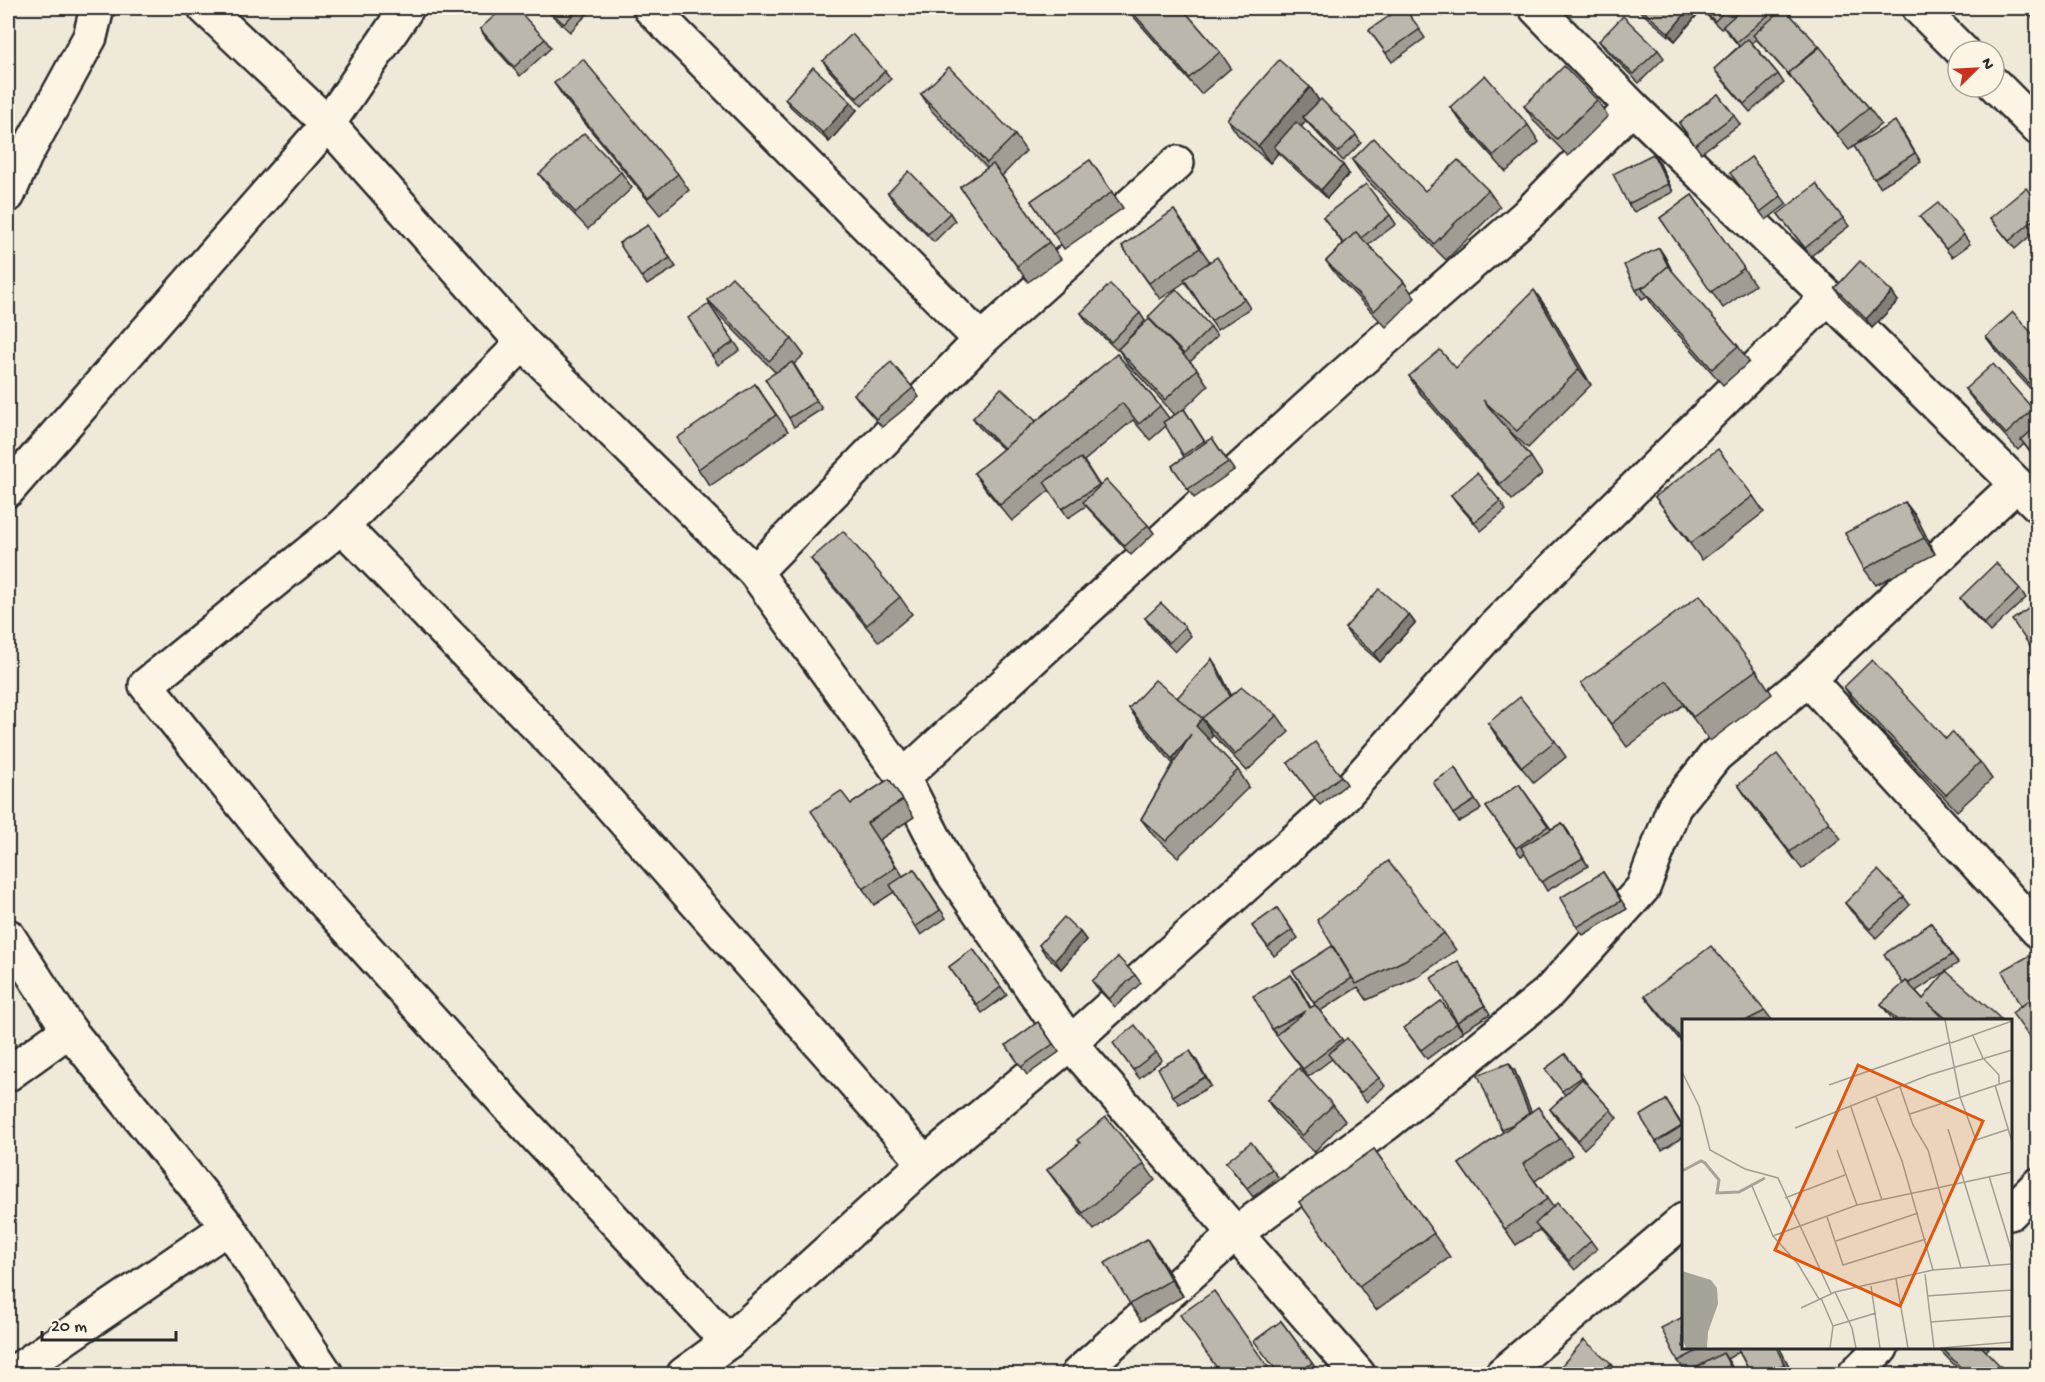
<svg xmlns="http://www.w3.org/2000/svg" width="2045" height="1382" viewBox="0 0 2045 1382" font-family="'Gochi Hand',sans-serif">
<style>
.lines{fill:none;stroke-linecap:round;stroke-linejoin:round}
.minor-casing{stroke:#2b2b2b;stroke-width:38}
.minor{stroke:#fcf5e5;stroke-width:33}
.wall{fill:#a29d94;stroke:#2b2b2b;stroke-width:1.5}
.shaded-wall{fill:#848078;stroke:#2b2b2b;stroke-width:1.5}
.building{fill:#bcb7ac;stroke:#2b2b2b;stroke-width:1.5}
.inset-river{fill:none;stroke:#a6a399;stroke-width:3}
.inset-road{fill:none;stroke:#a19d94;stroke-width:1.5}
.view{fill:#df570e;fill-opacity:0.15;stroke:#df570e;stroke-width:3}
.inset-edge{fill:none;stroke:#2b2b2b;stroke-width:3}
</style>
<rect width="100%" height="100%" fill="#efe9da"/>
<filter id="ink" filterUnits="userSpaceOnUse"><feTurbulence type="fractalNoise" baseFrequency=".0167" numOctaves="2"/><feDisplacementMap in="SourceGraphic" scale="12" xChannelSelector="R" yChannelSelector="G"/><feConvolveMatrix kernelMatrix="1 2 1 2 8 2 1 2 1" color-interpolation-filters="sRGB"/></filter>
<g filter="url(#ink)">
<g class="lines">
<g class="minor-casing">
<g id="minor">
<polyline points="205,8 328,124 523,343 755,572 903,777 951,871 1070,1043 1358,1374"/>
<polyline points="650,8 981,340"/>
<polyline points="1536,8 1632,107 1828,297 2038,505"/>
<polyline points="1919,8 1962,51"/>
<polyline points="1994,84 2038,128"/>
<polyline points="8,195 25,156 90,37 97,8"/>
<polyline points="523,343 342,526 146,685 298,873 522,1121 728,1342"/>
<polyline points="8,490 328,124 407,8"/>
<polyline points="342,526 576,766 925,1163"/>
<polyline points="755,572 981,340 1177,163"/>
<polyline points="1808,679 2038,931"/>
<polyline points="903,777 1338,380 1526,216 1632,107"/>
<polyline points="8,936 69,1030 228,1227 326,1374"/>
<polyline points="8,1074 69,1030"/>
<polyline points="2010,1213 2038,1185"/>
<polyline points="12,1374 228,1227"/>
<polyline points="684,1374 728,1342 925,1163 1070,1043 1339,801 1497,624 1828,297"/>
<polyline points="1078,1374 1236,1233 1386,1124 1548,993 1643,888 1674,807 1716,755 1808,679 2016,485"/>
<polyline points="1502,1374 1684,1220"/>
<polyline points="1855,1374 1881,1348"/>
</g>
</g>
<use href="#minor" class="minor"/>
</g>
<g class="wall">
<polygon points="544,8 593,8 570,32"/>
<polygon points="1128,8 1182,8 1220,52 1231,68 1201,94 1133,16"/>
<polygon points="1404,8 1425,38 1392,62 1369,30"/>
<polygon points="1436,8 1457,8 1442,16"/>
<polygon points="1636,8 1691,8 1697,15 1675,41"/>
<polygon points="1699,8 1770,8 1776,15 1784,8 1820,48 1869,108 1881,124 1855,145 1901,129 1921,162 1880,187 1854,146 1849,150 1795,82 1756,39 1752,43 1778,74 1784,83 1750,112 1720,77 1714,69 1739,46 1723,27 1721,29"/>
<polygon points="2025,8 2037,8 2037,23"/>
<polygon points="480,29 545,39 551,48 520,76 486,38"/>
<polygon points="1599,41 1658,50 1664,58 1639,83 1605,49"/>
<polygon points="823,61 885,71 891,79 862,106 829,70"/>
<polygon points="554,83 678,174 689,190 660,215 565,99"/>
<polygon points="1310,87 1319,101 1356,135 1361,143 1343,161 1306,121 1301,127 1343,165 1349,174 1327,198 1278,153 1270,163 1238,135 1227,119"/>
<polygon points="921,94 1015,135 1026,151 1002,176 1061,259 1028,282 960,187 987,168 932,111"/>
<polygon points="1718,94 1740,124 1701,153 1679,123"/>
<polygon points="785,99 857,110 829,142 791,107"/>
<polygon points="1597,100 1608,116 1568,156 1535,122 1524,106"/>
<polygon points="1450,107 1528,125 1539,142 1506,172 1462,123"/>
<polygon points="1653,154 1659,162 1673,192 1634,212 1628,204"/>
<polygon points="1751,157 1787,204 1766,220 1736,181"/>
<polygon points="1090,160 1123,208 1064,249 1031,201"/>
<polygon points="1352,160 1425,191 1488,190 1500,207 1446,260 1363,176"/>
<polygon points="621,172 632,188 588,229 551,190 539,174"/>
<polygon points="888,193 950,213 955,221 934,242 893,201"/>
<polygon points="1692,195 1755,285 1723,308 1660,218"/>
<polygon points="2037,202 2037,230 2015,249 1990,218"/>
<polygon points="1174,210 1210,262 1223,266 1250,308 1217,330 1185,282 1160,299 1122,246"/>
<polygon points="1778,214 1843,218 1849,226 1811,256"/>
<polygon points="1390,215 1396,224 1368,245 1404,282 1415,298 1386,327 1338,277 1326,261 1343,244 1323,217"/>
<polygon points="1920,217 1964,235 1970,244 1952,257"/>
<polygon points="654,233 676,267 647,285 619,243"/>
<polygon points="1659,248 1665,257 1672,271 1738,346 1749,362 1723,385 1653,306 1647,296 1642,299 1636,290"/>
<polygon points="1835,288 1898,301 1872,328 1841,297"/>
<polygon points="708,300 792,339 804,355 794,364 822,409 794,427 789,418 775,372 720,316"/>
<polygon points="709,304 740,350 718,365 712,356"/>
<polygon points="1546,307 1591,385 1528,448 1504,426 1531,457 1542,474 1512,500 1420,393 1409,376 1456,368"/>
<polygon points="1081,313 1140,313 1145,321 1123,344 1211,327 1217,336 1190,362 1197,369 1208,386 1184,409 1205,442 1212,438 1234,470 1194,498 1172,466 1184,457 1166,426 1150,440 1133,420 1084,461 1100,486 1148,525 1154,533 1131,555 1086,506 1068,518 1050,490 1012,521 986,490 974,473 1003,449 979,427 973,418 1036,421 1117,354 1160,406 1169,418 1175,415 1129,365 1118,349 1117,350 1087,322"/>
<polygon points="1986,337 2037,339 2037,396 1998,353"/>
<polygon points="755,384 788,431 710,486 698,469"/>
<polygon points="913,388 919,397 882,427 860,402 854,394"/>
<polygon points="1965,389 2033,409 2037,416 2037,462 2024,444 2018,450 1977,405"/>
<polygon points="1451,495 1500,501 1506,510 1481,531 1457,503"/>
<polygon points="1753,496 1764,512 1702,560 1655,497"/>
<polygon points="1905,502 1917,518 1935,554 1876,585 1864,569"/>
<polygon points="811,559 900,597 912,614 879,642 823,575"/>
<polygon points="2020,589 2026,598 1990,632 1966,606 1960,598"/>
<polygon points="1409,615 1415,623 1380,662 1351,637 1345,628"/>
<polygon points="1145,618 1185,627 1191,636 1175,652 1151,627"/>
<polygon points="1218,668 1231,695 1277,715 1289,732 1247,771 1213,735 1209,740 1238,770 1249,787 1178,857 1153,835 1141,819 1173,764 1140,724 1129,708 1177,698"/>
<polygon points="1756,670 1772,694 1710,741 1683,705 1627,747 1581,683"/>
<polygon points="1844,687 1946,739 1980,762 1992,779 1957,811 1855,703"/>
<polygon points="1488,723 1555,741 1566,757 1534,783 1499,740"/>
<polygon points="1288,763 1341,776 1347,784 1320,805"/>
<polygon points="1455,768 1481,809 1459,822 1453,814"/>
<polygon points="889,779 914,817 879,840 903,876 914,869 946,918 921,935 894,892 874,905 863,889 851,804"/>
<polygon points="1519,784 1551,829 1562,823 1588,866 1547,891 1525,854 1521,856 1486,807"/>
<polygon points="1738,785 1829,822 1841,839 1802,869 1749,801"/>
<polygon points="1603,872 1627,909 1583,935 1577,927"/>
<polygon points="1904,897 1910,905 1876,938 1851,911 1845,903"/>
<polygon points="1277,908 1298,938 1274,956 1252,926"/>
<polygon points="1931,923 1958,963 1916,991 1923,999 2001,1019 2001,1020 1893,1020 1881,1004 1903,984"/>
<polygon points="1080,932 1086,940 1061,969 1045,954 1039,945"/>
<polygon points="1444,933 1456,950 1417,977 1367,1000 1358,987 1320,1011 1343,1041 1379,1078 1385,1086 1366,1102 1332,1059 1308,1077 1272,1029 1291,975 1311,1008 1315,1005 1293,971 1350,974"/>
<polygon points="973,949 1007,995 982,1013 949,967"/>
<polygon points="1464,970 1490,1014 1463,1031 1457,1022"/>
<polygon points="1135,975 1141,983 1115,1007 1098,989 1092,981"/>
<polygon points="1645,996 1765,1011 1772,1020 1683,1020 1683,1044 1657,1012"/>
<polygon points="1441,1001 1463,1032 1427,1059 1404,1028"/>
<polygon points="1038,1022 1059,1052 1027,1075 1006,1045"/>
<polygon points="1113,1043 1156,1052 1162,1060 1139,1078"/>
<polygon points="1190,1051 1211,1086 1179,1104 1173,1096"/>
<polygon points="1565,1054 1588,1085 1611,1110 1617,1118 1584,1149 1556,1118 1550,1109 1565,1095 1545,1069"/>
<polygon points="1515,1071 1531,1112 1538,1107 1572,1155 1535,1181 1553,1207 1591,1241 1597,1249 1575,1270 1539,1230 1516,1245 1459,1164 1503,1132 1501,1129"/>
<polygon points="1267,1100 1333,1105 1345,1121 1314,1152 1278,1116"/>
<polygon points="1666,1100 1683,1126 1683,1137 1662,1150 1656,1142"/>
<polygon points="1077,1140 1144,1164 1155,1180 1094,1230 1059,1186 1047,1170 1080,1143"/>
<polygon points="1374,1149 1450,1257 1376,1310 1299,1202"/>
<polygon points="1226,1162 1272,1169 1278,1177 1253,1197"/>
<polygon points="1158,1255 1183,1296 1141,1321 1130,1304"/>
<polygon points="1281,1321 1318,1371 1313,1374 1278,1374"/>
<polygon points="1683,1347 1779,1347 1793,1374 1751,1374 1739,1352 1727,1359 1736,1374 1687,1374 1678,1361"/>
<polygon points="1937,1347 1990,1347 1985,1352 2008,1374 1963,1374"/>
</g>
<g class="shaded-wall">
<polygon points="1690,8 1691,8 1697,15 1675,41 1669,33"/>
<polygon points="1310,87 1321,104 1303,117 1306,121 1279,152 1274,147 1278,153 1270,163 1258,146"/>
<polygon points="851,102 857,110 829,142 823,133"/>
<polygon points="1653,154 1659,162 1673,192 1668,184"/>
<polygon points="1343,165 1349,174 1327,198 1321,190"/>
<polygon points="1659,248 1665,257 1677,282 1672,274"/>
<polygon points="1534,290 1546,307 1591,385 1579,369"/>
<polygon points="1892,292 1898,301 1872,328 1866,319"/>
<polygon points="1905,502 1917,518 1935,554 1924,538"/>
<polygon points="1409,615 1415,623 1380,662 1374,654"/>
<polygon points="1212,659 1218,668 1236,705 1215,732"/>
<polygon points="1202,718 1213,735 1207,743 1196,726"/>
<polygon points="1191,734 1183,776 1172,759"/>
<polygon points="1562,823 1568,831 1588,866 1583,858"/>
<polygon points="1080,932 1086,940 1061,969 1055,960"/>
<polygon points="1291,975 1297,983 1316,1017 1310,1008"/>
<polygon points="1190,1051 1196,1059 1211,1086 1205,1077"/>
<polygon points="1509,1063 1515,1071 1537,1126 1531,1118"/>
<polygon points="1147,1239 1158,1255 1183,1296 1171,1280"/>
<polygon points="1776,1347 1779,1347 1793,1374 1792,1374 1784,1364"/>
<polygon points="1723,1353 1729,1362 1736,1374 1734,1374"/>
<polygon points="1611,1363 1617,1372 1615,1374 1602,1374"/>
</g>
<g class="building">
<polygon points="503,8 516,8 545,39 514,67 480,29"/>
<polygon points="547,8 579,8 564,24"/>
<polygon points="1129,8 1182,8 1220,52 1189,78"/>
<polygon points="1401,8 1404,8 1420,29 1386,53 1369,30"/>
<polygon points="1640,8 1690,8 1669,33"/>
<polygon points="1701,8 1728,8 1715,21"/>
<polygon points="1743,8 1770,8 1773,11 1737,42 1723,26"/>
<polygon points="1784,8 1819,46 1788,73 1788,74 1753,35"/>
<polygon points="2037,13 2037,22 2033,16"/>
<polygon points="1623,16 1658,50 1633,74 1599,41"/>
<polygon points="852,34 885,71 857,98 823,61"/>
<polygon points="1748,39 1778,74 1744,104 1714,69"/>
<polygon points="1820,47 1869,108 1837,134 1788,73"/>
<polygon points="583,59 678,174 648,198 554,83"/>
<polygon points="1279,60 1310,87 1258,146 1227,119"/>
<polygon points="1564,66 1597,100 1557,139 1524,106"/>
<polygon points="813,67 851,102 823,133 785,99"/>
<polygon points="949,67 1015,135 987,163 921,94"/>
<polygon points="1485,75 1528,125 1494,156 1450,107"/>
<polygon points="1718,94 1734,115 1695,145 1679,123"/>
<polygon points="1321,99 1356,135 1338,152 1303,117"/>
<polygon points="1895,121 1915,153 1874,179 1854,146"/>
<polygon points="1296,122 1343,165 1321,190 1274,147"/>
<polygon points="584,133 621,172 576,213 539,174"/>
<polygon points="1374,138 1425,191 1458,160 1488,190 1434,244 1352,160"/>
<polygon points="1653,154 1668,184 1628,204 1613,174"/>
<polygon points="1751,157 1781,196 1760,212 1730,173"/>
<polygon points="1090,160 1112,192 1053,233 1031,201"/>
<polygon points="993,164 1049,242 1017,266 960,187"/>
<polygon points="909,171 950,213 928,234 888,193"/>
<polygon points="1366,184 1390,215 1361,238 1356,232 1344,244 1323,217"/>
<polygon points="1816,184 1843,218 1805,248 1778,214"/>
<polygon points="2026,188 2037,202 2037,217 2009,241 1990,218"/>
<polygon points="1692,195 1744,268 1711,292 1660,218"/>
<polygon points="1938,203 1964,235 1946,249 1920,217"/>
<polygon points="1174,210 1200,248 1149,283 1122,246"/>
<polygon points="648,225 670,258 641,277 619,243"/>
<polygon points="1356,232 1404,282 1374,311 1326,261"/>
<polygon points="1659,248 1668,266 1645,286 1636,290 1624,265"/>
<polygon points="1217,257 1244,299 1211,321 1184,279"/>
<polygon points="1860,261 1892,292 1866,319 1835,288"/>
<polygon points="1668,266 1738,346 1712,369 1642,289"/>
<polygon points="732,277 792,339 769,361 708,300"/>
<polygon points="1110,284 1140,313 1111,342 1081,313"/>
<polygon points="1176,289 1211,327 1184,354 1148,317"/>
<polygon points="1534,290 1579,369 1517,431 1483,400 1531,457 1500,484 1409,376 1440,350 1456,368"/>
<polygon points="709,304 734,342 712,356 688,318"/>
<polygon points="2013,312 2037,339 2037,392 1986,337"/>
<polygon points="1149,319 1197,369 1165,400 1118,349"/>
<polygon points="1117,354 1160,406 1139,424 1122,403 1000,505 974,473"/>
<polygon points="792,362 816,401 789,418 765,379"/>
<polygon points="891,362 913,388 876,419 854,394"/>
<polygon points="1993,364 2033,409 2006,434 1965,389"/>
<polygon points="755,384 776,415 698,469 677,438"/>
<polygon points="1001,388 1036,421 1004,448 973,418"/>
<polygon points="1184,409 1204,441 1183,455 1163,422"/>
<polygon points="2037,426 2037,460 2021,440"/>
<polygon points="1212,438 1228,462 1188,489 1172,466"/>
<polygon points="1718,449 1753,496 1691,543 1655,497"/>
<polygon points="1081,458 1099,485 1062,509 1044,482"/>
<polygon points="1477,473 1500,501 1475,522 1451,495"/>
<polygon points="1106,480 1148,525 1125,546 1083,502"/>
<polygon points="1905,502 1924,538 1864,569 1845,533"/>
<polygon points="843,531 900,597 867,625 811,559"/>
<polygon points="1996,563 2020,589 1984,624 1960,598"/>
<polygon points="1379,589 1409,615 1374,654 1345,628"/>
<polygon points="1700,595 1756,670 1693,717 1667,681 1611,724 1581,683"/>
<polygon points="1161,603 1185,627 1169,643 1145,618"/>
<polygon points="2037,603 2037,656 2012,620"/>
<polygon points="1212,659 1230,696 1202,718 1177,698"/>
<polygon points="1872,660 1946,739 1952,732 1980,762 1946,795 1844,687"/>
<polygon points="2037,664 2037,678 2031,670"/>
<polygon points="1155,680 1202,718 1196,726 1238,770 1166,841 1141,819 1191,734 1172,759 1129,708"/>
<polygon points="1242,687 1277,715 1235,755 1202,718"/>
<polygon points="1520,697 1555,741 1522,767 1488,723"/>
<polygon points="1315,742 1341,776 1314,797 1288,763"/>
<polygon points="1777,754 1829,822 1790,852 1738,785"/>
<polygon points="1455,768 1475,800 1453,814 1433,782"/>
<polygon points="889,779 903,800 867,823 896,867 863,889 811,811 841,791 851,804"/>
<polygon points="1519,784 1548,826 1516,848 1486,807"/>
<polygon points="1562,823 1583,858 1541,882 1521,847"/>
<polygon points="1388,861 1444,933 1405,960 1356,984 1317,920"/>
<polygon points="914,869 940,910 915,927 890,885"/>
<polygon points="1878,870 1904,897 1870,929 1845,903"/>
<polygon points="1603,872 1621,901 1577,927 1560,898"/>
<polygon points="1277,908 1292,930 1268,947 1252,926"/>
<polygon points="1064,917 1080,932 1055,960 1039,945"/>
<polygon points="1931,923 1952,955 1909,983 1906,981 1903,984 1884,954"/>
<polygon points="1332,946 1352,978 1314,1003 1293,971"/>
<polygon points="1711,946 1765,1011 1747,1020 1683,1020 1683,1041 1645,996"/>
<polygon points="973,949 1001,987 977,1005 949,967"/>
<polygon points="2034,953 2037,959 2037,995 2021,1007 2002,971"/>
<polygon points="1118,957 1135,975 1109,999 1092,981"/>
<polygon points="1458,961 1485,1006 1457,1022 1431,978"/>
<polygon points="1946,971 2001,1019 2000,1020 1948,1020 1928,1003 1944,1020 1897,1020 1881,1004 1906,981 1923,999"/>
<polygon points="1291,975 1310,1008 1315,1005 1342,1039 1303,1069 1276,1035 1306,1011 1272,1029 1253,996"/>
<polygon points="2037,995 2037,1048 2012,1013"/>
<polygon points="1441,1001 1457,1023 1421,1050 1404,1028"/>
<polygon points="1038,1022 1053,1044 1021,1067 1006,1045"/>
<polygon points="1135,1025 1156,1052 1133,1070 1113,1043"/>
<polygon points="1347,1038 1379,1078 1360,1093 1328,1054"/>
<polygon points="1190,1051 1205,1077 1173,1096 1158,1068"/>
<polygon points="1565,1054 1582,1077 1562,1091 1545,1069"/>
<polygon points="1509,1063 1529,1113 1514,1124 1501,1129 1478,1075"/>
<polygon points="1299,1068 1333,1105 1302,1136 1267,1100"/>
<polygon points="1582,1079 1611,1110 1578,1140 1550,1109"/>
<polygon points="1666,1100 1682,1126 1656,1142 1640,1116"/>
<polygon points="1538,1107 1560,1139 1523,1164 1547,1199 1505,1229 1459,1164"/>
<polygon points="1106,1117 1144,1164 1083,1213 1047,1170 1080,1143 1077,1140"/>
<polygon points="1251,1142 1272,1169 1247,1188 1226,1162"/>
<polygon points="1374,1149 1434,1233 1359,1286 1299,1202"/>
<polygon points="1557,1203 1591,1241 1569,1261 1535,1224"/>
<polygon points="1147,1239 1171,1280 1130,1304 1105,1263"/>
<polygon points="1214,1291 1273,1374 1221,1374 1180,1315"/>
<polygon points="1683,1317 1683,1347 1705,1347 1678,1361 1661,1328"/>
<polygon points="1281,1321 1312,1363 1296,1374 1279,1374 1254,1341"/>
<polygon points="1584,1340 1611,1363 1602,1374 1554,1374"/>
<polygon points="1737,1347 1776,1347 1784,1364 1764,1374 1751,1374"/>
<polygon points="1941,1347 1982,1347 2008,1374 1967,1374"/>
<polygon points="1723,1353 1734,1374 1689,1374 1688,1372"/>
</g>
</g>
<g transform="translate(1682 1019)">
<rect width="330" height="330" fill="#efe9da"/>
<path d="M0,252L29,261L35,269L36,285L26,313L25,329H4L0,319Z" fill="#a6a399"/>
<path class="inset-river" d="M0,152L19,142L23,144L37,161L35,174L57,173L83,159"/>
<path class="inset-road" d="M263,1L278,78L294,121L327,110M291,17L301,39L317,56V65M269,24L330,2M0,53L17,87L28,131L63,150L96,159L149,274M147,66L269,23M313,66L330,123M218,68L231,106L246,131L279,249M194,78L220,142L251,251M169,88L200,181M228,95L330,61M113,109L247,56L330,31M266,110L308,247M155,131L175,186M307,157L330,233M70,167L91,217L116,245L137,280M103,179L163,156M145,198L161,246L244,220M91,217L175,186L330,153M154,222L236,194M243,255L252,329M214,260L226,329M189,267L198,329M153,273L170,309L174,329M245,277L330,271M139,279L151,307L148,329M119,289L153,273L251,251L330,245M248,303L330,297M151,307L194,294M258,329L330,323"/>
<path class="view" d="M176,46L301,102L218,287L93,231Z"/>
<rect width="330" height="330" class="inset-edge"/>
</g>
<rect width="2045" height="1382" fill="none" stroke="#fcf5e5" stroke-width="30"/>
<rect x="15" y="15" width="2015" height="1352" fill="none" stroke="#2b2b2b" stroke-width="2" filter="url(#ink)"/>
<g transform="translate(1976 69) rotate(66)"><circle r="28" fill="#fcf5e5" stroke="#a8a49b" stroke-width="1.5"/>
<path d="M0-4.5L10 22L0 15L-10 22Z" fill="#c8321e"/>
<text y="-9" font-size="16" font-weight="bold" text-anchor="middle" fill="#2b2b2b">N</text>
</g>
<path d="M42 1331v9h134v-9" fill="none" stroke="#2b2b2b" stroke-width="3"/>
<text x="51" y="1331" font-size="18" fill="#2b2b2b" stroke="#fcf5e5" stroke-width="4.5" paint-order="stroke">20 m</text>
</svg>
